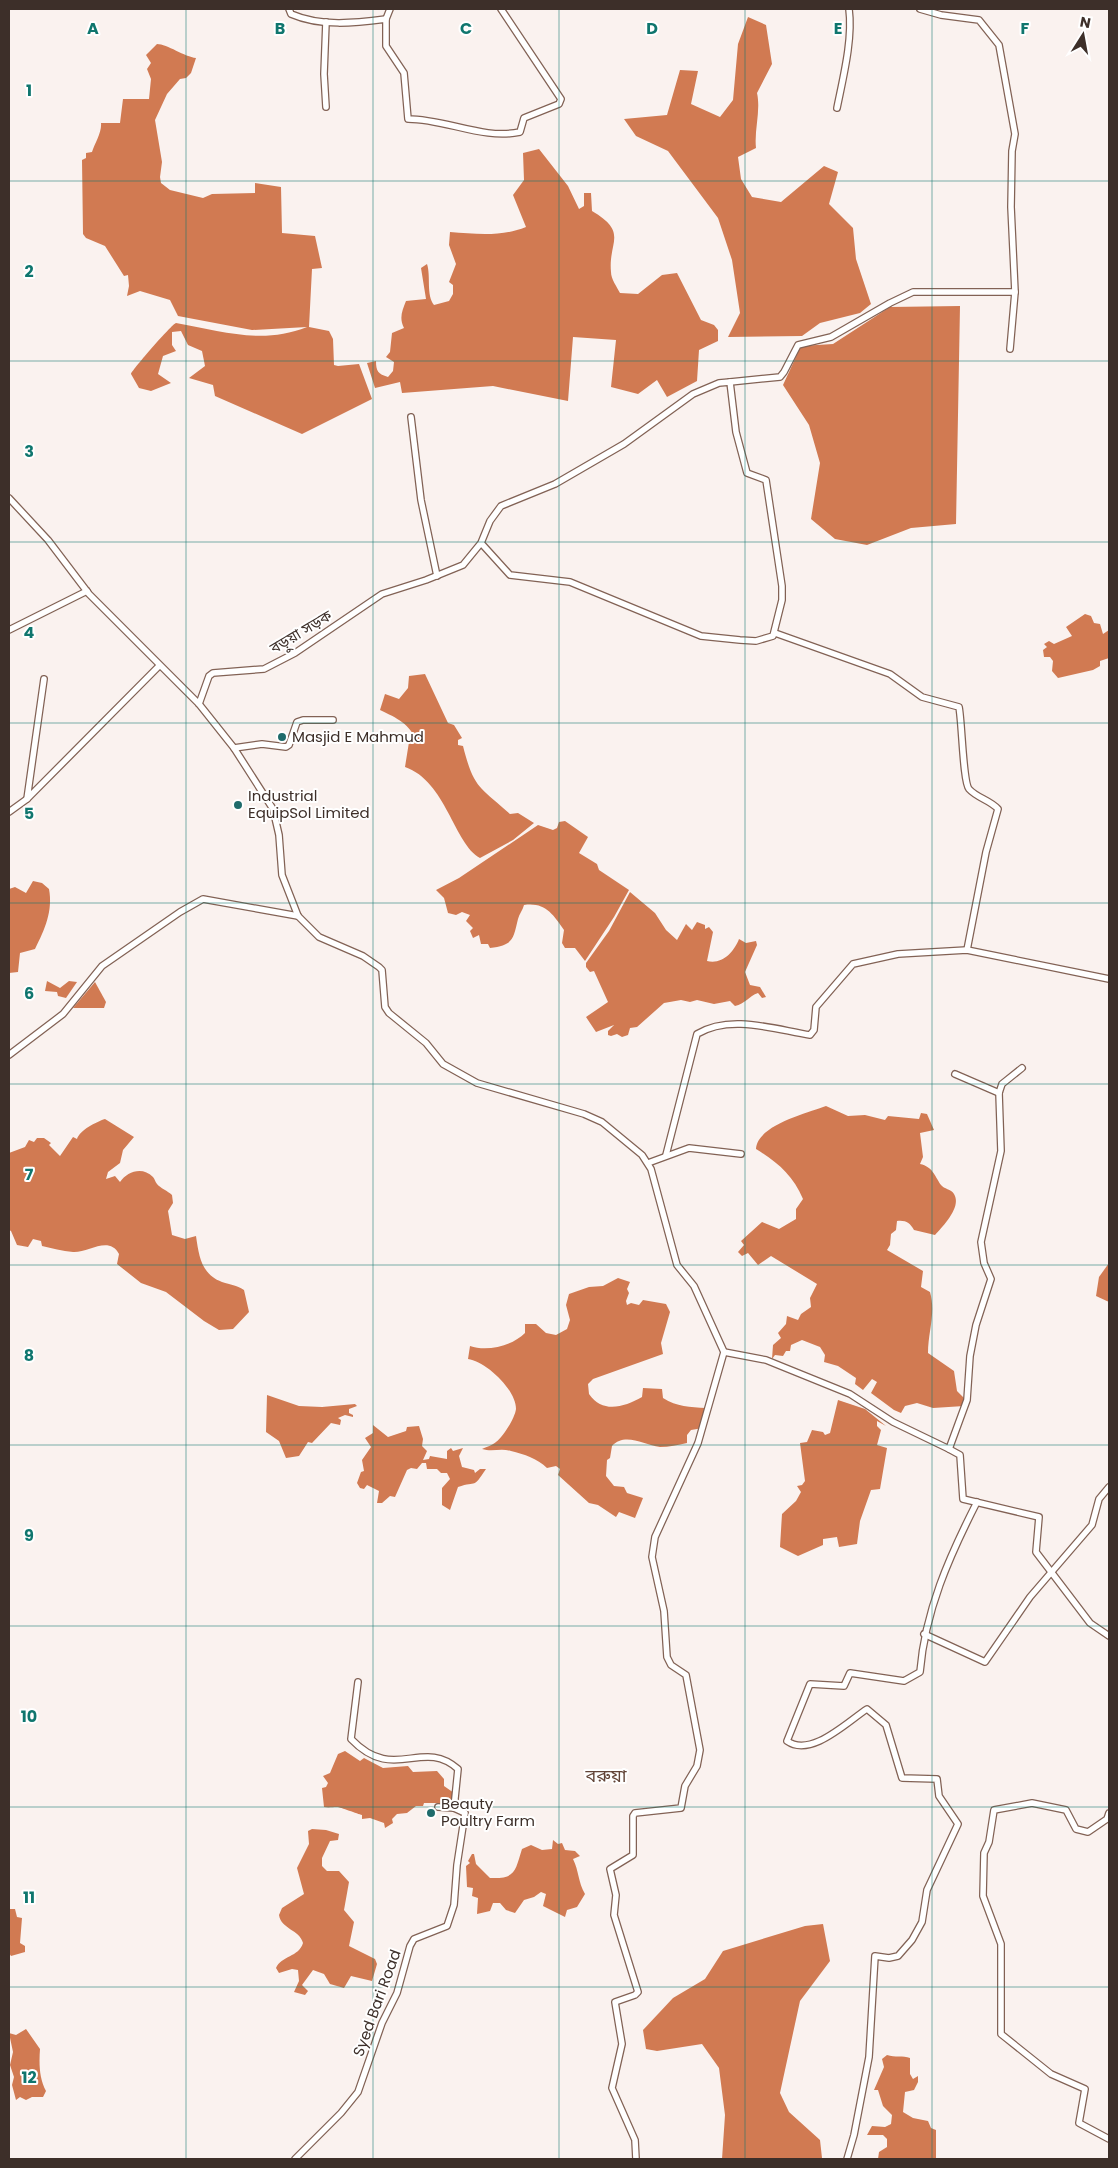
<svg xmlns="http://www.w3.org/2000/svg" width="1118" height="2168" viewBox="0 0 1118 2168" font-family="Poppins,'Noto Sans Bengali',sans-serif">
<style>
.water{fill:#d17a52}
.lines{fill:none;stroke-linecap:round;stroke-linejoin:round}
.minor-casing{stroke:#826255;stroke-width:8}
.minor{stroke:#fff;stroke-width:5.5}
.grid{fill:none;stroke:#0f766e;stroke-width:1;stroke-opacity:0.55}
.poi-dot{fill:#1f6b6b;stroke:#fff;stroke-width:2}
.labels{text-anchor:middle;stroke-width:4;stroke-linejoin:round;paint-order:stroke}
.street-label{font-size:15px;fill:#3d2f29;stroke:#fff}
.poi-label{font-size:15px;fill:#3d2f29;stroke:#fff;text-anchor:start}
.quarter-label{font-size:18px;fill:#624437;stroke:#fff}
.grid-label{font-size:16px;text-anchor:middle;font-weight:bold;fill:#0f766e;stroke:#fff;stroke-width:4;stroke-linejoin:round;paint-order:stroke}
</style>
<rect width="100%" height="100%" fill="#faf2ef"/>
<g class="water">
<path d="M748,17L766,25L772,64L757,93C761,111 754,130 756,148L738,157L741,179L752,197L781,202L824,166L838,172L829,204L853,228L856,259L871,304L860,313L820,323L802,336L728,337L740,313L732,260L718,218L668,151L636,136L624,119L667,115L680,70L698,71L691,104L720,117L733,100L738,44Z"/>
<path d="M157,44C167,44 185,57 196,58L191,73L186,78L180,79L167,94L155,120L162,162L160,177L161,183L170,190L203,198L212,194L255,193V183L281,187L282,233L315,236L322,268L312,269L309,327L329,331L333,339L334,365L338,366L359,364L372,399L302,434L215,396L213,385L189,378L205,366L202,351L188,345L181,331L172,332V345L176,351L163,356L158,374L171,383L151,391L139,388L131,374C133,369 172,324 176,323C222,331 262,345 307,327L252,330L178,316L170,300L140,291L127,296L129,286L128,275L124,276L105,246L86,238L83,234L82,160L86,158V153L92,152C95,143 102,132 101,123H120L123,99H149L151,79L147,69L151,63L146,55Z"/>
<path d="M539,149L568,186L579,209L584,206V193H591L592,211C629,233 608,241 611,272C611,279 617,287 620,293L638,294L662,275L677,273L701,320L714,325L718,330V341L699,350L697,381L667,397L657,380L638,394L611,387L616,340L573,337L568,401L493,386L402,393L400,382L375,388L367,363L376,361C376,371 378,374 388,377L393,371L394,362L386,357L390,352L392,333L404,328C399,318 402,311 406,301L426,299L421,268L427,264C431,276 426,295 434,305L449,301L453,294V285L449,282L456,264L449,245L450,232C476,234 501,237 526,227L513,195L524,180L523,153Z"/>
<polygon points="960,306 956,524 911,528 867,545 835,539 811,519 820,463 809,425 783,385 801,346 833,344 890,307"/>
<polygon points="1085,614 1091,616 1094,623 1100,624 1103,634 1109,630 1109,658 1100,661 1100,666 1093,670 1058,678 1052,671 1053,661 1050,657 1044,657 1043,650 1047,647 1044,644 1049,641 1054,644 1072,636 1066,627"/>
<path d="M425,674L448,723L454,725L462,738L458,740V745L463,746C474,789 479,786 510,814L518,813L534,823L513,840L480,858C454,844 446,781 405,767L409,742H417C410,724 397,718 380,710L385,694L399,699L408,688L409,676Z"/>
<path d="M565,821L588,837L579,853L597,864L599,870L629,890L614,917L585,961L575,948H565L562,943L564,930C553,914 545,902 524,905C523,910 519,914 518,919C513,939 514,945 490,948L488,944H481L479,935L473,938L470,931L473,928L466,921L470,915L462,912L456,915L448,913L444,898L436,890L459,878L538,825L553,830L557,828L559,822Z"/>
<path d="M33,881L42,883L49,889C53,911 45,929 35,949L20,953L18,972L9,973V889L15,887L26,893Z"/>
<path d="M630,892L655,913L666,930L677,940L686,924L692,930L697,922L705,925V929L709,927L713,932L707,961C722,965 734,952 739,939L746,943L756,941L757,945L745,972L750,985L760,987L766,997L762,998L758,993C749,996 745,1004 735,1006L730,1001L714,1004L697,1000L690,1002L681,1000L664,1003L637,1027L630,1028L628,1035L622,1037L617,1034L611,1036L608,1035V1031L614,1025L596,1032L586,1017L608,1002L594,971L590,972L586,967V963L609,931Z"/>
<polygon points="47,981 60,988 69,981 77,982 66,998 58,996 57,992 45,991"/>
<polygon points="95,982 106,1002 104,1008 73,1008"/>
<path d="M826,1106L848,1116L865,1115L885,1120L888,1116L919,1119L921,1113L927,1114L934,1130L920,1133L923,1157L920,1164C933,1167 934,1175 941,1185C944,1189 951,1189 954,1194C962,1207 943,1226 935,1235L914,1230C910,1223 906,1220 897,1221L896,1230L891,1234L890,1245L887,1250L923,1271L921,1287L930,1292C936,1313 928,1332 928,1353L954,1371L957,1391L966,1400L964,1406L933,1408L917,1403L905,1406L901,1413L894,1410L871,1393L877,1382L872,1379L863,1390L855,1384L856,1378L838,1366L824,1362L825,1355L820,1347L802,1340L791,1345L790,1351H786L783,1356L775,1355L772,1359L773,1345L781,1338L778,1333L786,1324L787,1316L798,1320L801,1314L811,1307L810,1298L817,1284L771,1256L758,1265L748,1253L742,1256L738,1252L744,1245L741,1241L762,1222L779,1229L796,1219V1209L803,1199C793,1175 777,1162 756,1149C757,1125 808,1113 826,1106Z"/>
<path d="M105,1119L134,1137L123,1150L120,1163L108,1172L106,1179L115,1176L120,1182C127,1172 142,1166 153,1177C155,1179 155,1182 157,1184C160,1188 168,1191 172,1195L173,1203L168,1211L172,1235L185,1239L196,1236C199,1256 201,1274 222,1282C231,1285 236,1285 244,1290L249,1312L233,1329L219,1330L204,1321L166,1292L141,1283L117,1264L119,1254C109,1235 88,1253 73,1252C62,1251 52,1248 42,1246L41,1241L33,1239L28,1247L17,1245L11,1231L9,1230V1153L25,1147L29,1140L34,1142L37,1138H44L51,1143L49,1145L60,1156L73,1137L77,1139C80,1130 96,1122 105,1119Z"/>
<polygon points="1109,1263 1109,1302 1096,1296 1099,1277"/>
<path d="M618,1278L630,1282L627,1289L629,1293L626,1301L627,1305L631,1303L639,1305L643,1300L666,1304L670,1312L661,1343L663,1354L593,1379L588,1384L589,1394C603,1414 624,1407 642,1397L643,1388L662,1389L663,1398C677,1407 690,1407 706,1408L702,1418L703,1428L691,1430L687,1435V1443C678,1445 669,1447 660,1447C644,1445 625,1432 612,1446L610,1458L607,1460L606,1476L614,1486L624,1487L627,1493L643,1498L635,1518L619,1512L616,1517L598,1505L589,1503L558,1475L560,1469L556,1466L547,1468C538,1459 524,1454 511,1451C501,1448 492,1452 482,1449C486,1447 493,1445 496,1442C503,1437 515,1418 516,1409C516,1389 485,1361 468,1359L470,1346C487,1352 512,1346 525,1333V1324H536L546,1333L556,1335L567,1329L570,1320L566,1305L569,1294L589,1287L603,1286Z"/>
<polygon points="267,1395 299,1406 322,1407 355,1404 357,1406 349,1409 349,1413 353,1415 353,1417 345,1415 338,1418 341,1420 340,1425 331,1423 312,1443 308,1442 299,1456 286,1458 279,1441 266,1432"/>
<polygon points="838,1400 865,1409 886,1426 877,1421 877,1426 881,1430 877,1445 887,1448 880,1489 871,1490 860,1521 857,1544 839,1547 837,1537 823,1539 823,1545 798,1556 780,1547 782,1514 796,1501 801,1492 797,1486 802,1485 805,1481 800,1443 807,1442 812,1430 823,1432 825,1435 830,1433"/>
<path d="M373,1425L388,1437L406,1431L407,1427L419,1426L423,1439L422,1446L427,1451L423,1460L429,1459L430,1456L447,1459V1451L451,1448L453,1451L463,1448L459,1456L462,1467L474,1470L475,1473L480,1469H486C472,1490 478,1480 458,1487L450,1510L442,1505V1488L450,1479L447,1473H441L437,1469H427L426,1463H422L417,1469L411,1468L407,1470L395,1497L390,1496L382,1503H377L379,1491L367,1485L364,1489L360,1488L357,1483L361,1472L364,1471L362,1460L371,1447L365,1438L373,1433Z"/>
<path d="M345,1751L360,1761L364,1758L383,1768L408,1766L413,1772L437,1771L444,1779V1786L454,1793L453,1798L445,1807L437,1803H424L423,1806H416L407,1813L397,1814L392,1819L393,1823L385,1828L384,1823L370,1818L362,1819V1815C358,1814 340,1807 337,1807C332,1807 329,1808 324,1807L322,1788L326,1787L328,1783L323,1776L330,1773L338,1754Z"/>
<path d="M312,1829L326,1830L339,1834L338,1840L330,1841L322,1858V1866L327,1871H339L349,1882L344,1910L354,1922L349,1946L375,1959L377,1964L372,1981L351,1976L344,1988L330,1984L324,1974L313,1970L302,1985L308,1991L305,1995L294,1992L299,1981L298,1970L292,1969L279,1973L276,1968C281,1956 299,1957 303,1943C300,1930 281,1929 279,1915L282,1908L304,1894L297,1868L309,1844L308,1831Z"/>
<path d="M553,1840L558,1844L562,1843L565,1850L575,1851L580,1856L573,1859C579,1871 578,1882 585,1894L577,1907L567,1910L565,1917L543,1906L546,1894L541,1892L534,1897L524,1900L515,1913L506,1910L500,1903H493L490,1911L477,1914L478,1898L472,1896L473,1888L467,1887L466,1866L470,1863L468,1861L472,1854H474L476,1864L490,1878C516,1879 515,1871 522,1849L531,1845L542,1850L552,1849Z"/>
<polygon points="9,1909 15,1909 17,1917 22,1918 20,1943 25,1946 25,1952 11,1956 9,1953"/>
<polygon points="823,1924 830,1961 800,2001 780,2093 789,2112 820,2140 822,2158 722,2159 725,2115 719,2068 702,2044 657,2051 646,2049 643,2030 673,1998 705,1979 723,1951 805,1926"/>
<path d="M26,2029L40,2049C39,2063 39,2078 46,2091L43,2097H32L26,2100L20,2097L16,2100L12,2085L14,2077L10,2065L13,2052L9,2033L16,2035Z"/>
<path d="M887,2055C895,2058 903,2055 910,2058V2074L913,2079L918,2076V2082L914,2090L905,2092L903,2112L913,2118L928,2121L931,2128L936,2130V2159H878L879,2152L887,2147V2139L883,2135H867L872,2126L885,2127L891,2124L892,2115L883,2106L878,2090H874L884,2067L882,2059Z"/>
</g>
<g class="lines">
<g class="minor-casing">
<g id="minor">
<path d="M289,9L291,14C321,27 355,23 386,19V46L404,73L408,119C446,119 483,140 520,132L524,118L559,104L561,99L501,9"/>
<polyline points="920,9 941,15 979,20 999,45 1015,134 1012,151 1011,207 1015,292 1010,349"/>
<polyline points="386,19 390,9"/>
<polyline points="326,22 324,74 326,107"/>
<path d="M837,108C843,78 853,39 849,9"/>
<polyline points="730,382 780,377 784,372 798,345 831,337 890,303 913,292 1015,292"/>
<polyline points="411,417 421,500 437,576"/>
<polyline points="9,498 48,540 89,594 199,704 234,748 273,809 279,835 282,875 298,916 319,937 363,956 379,967 382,970 385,1007 389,1013 426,1043 443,1064 477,1083 584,1114 602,1122 642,1155 651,1169 677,1265 694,1286 724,1352 698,1443 655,1537 652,1557 664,1611 667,1657 671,1665 686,1675 700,1750 697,1766 685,1786 681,1808 635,1813 633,1816 633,1855 610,1869 616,1895 614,1915 638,1992 635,1995 615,2002 622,2044 612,2088 635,2140 636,2159"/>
<polyline points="9,630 87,591"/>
<path d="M775,633L890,674L922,697L959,707C962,722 963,782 969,789C977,798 990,800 998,809L986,852L967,950"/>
<polyline points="44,679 27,799 159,666"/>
<polyline points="199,704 209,676 213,673 264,669 295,653 382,594 426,580 463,565 481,543 490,521 501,506 555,484 624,444 693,394 719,383 730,382 736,432 747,473 766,480 782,586 782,600 773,636 756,641 740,640 701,636 570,582 510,575 481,543"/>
<polyline points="234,748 262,744 286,747 289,745 297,722 303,720 333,720"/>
<polyline points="9,812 27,799"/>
<polyline points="9,1055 63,1014 102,966 180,912 203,899 298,916"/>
<polyline points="955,1074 999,1093"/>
<path d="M666,1155L697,1034C730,1014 773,1029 810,1035L814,1030L816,1007L853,964L898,954L967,950L1109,979"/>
<polyline points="648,1163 689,1148 741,1154"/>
<polyline points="724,1352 766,1360 850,1394 893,1422 949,1449 967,1400 970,1356 976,1325 991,1279 984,1263 981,1242 1001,1151 999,1093 1002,1084 1022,1068"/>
<polyline points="949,1449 960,1455 963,1499 1039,1517 1036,1552 1090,1623 1109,1636"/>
<polyline points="924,1634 985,1662 1030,1597 1092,1525 1099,1499 1109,1487"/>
<polyline points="438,1807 454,1808"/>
<polyline points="1109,1813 1107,1819 1088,1832 1076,1829 1066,1810 1032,1803 994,1810 989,1842 984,1853 983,1896 1001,1944 1001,2034 1051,2074 1085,2089 1079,2123 1109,2139"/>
<path d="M295,2159L341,2113L358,2092L382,2023L397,1993L410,1946L414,1939L447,1926L454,1905L457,1865L465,1813L454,1808L458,1769C422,1737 394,1784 351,1739L358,1682"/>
<path d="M847,2159L854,2135L869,2057L875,1956L889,1958L898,1956L912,1940L922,1922L927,1890L958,1824L939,1796L937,1779L902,1778L886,1725L867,1709C847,1722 811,1758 787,1741L810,1684L844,1686L850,1673L904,1681L920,1672C925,1611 949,1557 977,1502"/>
</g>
</g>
<use href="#minor" class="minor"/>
</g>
<path class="grid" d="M186,9V2159M373,9V2159M559,9V2159M745,9V2159M932,9V2159M9,181H1109M9,361H1109M9,542H1109M9,723H1109M9,903H1109M9,1084H1109M9,1265H1109M9,1445H1109M9,1626H1109M9,1807H1109M9,1987H1109"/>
<g class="poi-dot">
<circle cx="282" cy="737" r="5"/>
<circle cx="238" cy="805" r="5"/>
<circle cx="431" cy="1813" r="5"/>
</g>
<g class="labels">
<g class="street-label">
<text transform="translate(301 632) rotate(-31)" y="5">বড়ুয়া সড়ক</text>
<text transform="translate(377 2003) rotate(-70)" y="5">Syed Bari Road</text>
</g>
<g class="poi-label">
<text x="292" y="742">Masjid E Mahmud</text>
<text x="248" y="801">Industrial<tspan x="248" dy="17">EquipSol Limited</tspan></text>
<text x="441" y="1809">Beauty<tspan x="441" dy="17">Poultry Farm</tspan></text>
</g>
<g class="quarter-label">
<text x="606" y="1782">বরুয়া</text>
</g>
</g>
<g class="grid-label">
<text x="93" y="34">A</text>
<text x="280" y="34">B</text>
<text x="466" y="34">C</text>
<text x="652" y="34">D</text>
<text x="838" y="34">E</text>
<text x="1025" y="34">F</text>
<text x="29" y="96">1</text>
<text x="29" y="277">2</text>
<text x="29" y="457">3</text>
<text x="29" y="638">4</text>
<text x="29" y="819">5</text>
<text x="29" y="999">6</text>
<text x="29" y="1180">7</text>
<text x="29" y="1361">8</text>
<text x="29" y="1541">9</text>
<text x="29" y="1722">10</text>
<text x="29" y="1903">11</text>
<text x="29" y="2083">12</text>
</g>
<rect width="1118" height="2168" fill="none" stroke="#3d2f29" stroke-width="20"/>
<g transform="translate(1083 35) rotate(11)" stroke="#ffffff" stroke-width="4" paint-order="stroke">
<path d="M0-4L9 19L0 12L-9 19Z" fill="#3d2f29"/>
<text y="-8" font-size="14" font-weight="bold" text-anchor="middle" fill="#3d2f29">N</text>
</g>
</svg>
